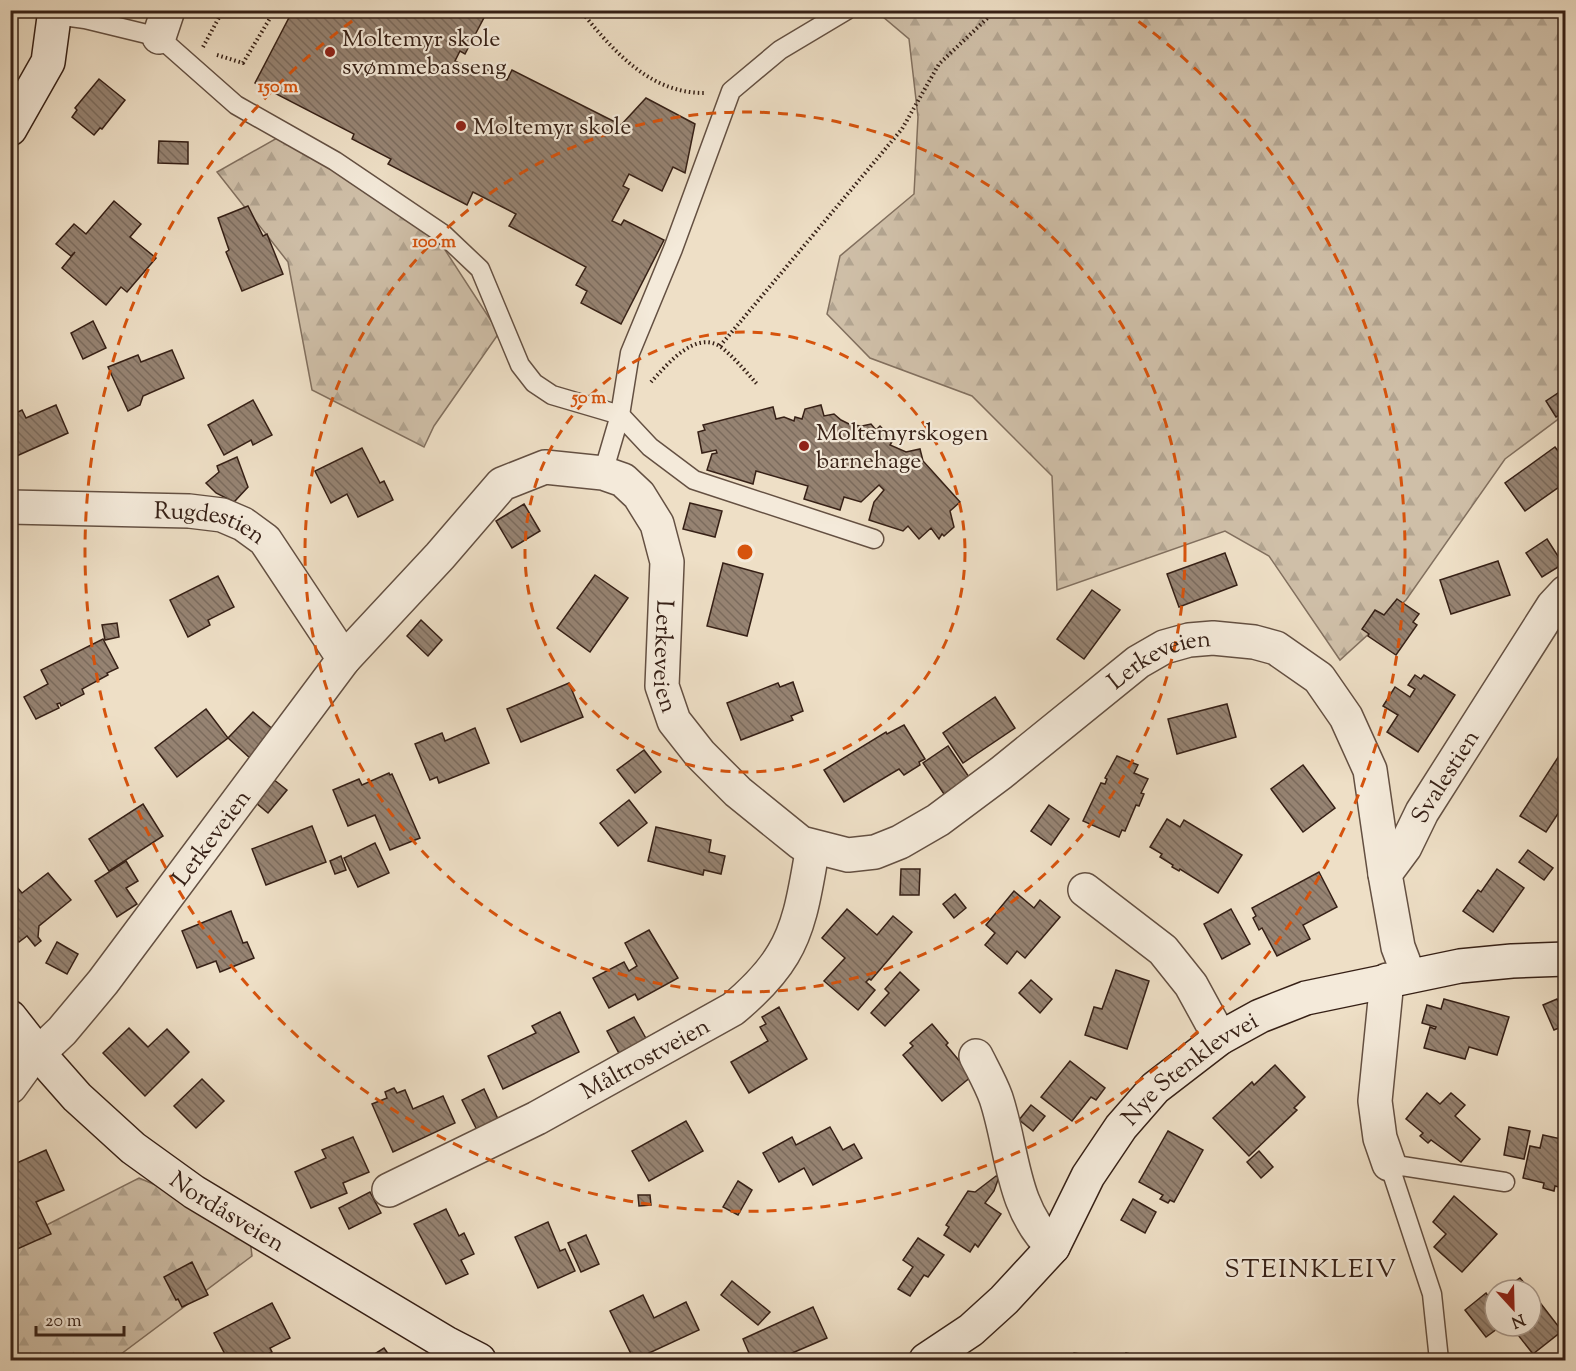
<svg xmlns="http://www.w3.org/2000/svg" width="1576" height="1371" viewBox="0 0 1576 1371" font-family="'Sorts Mill Goudy',serif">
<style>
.forest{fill:url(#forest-firs);stroke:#82705f;stroke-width:1.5}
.building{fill:url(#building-back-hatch);stroke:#362016;stroke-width:1.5}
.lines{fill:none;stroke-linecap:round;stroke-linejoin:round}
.lane-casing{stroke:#645042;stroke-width:21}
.street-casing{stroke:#645042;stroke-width:36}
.secondary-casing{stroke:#362016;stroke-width:36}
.path{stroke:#362016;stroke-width:4;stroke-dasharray:1.5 3;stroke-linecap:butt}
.lane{stroke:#f4eada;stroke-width:18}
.street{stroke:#f4eada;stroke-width:33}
.secondary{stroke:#f4eada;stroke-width:33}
.ring{fill:none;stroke:#d6530d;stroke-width:3;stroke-dasharray:10 8}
.poi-dot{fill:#8f2418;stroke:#f4eada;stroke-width:2}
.labels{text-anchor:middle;stroke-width:4.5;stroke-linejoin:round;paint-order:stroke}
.poi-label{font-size:24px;fill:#362016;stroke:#f4eada;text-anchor:start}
.street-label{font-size:24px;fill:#362016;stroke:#f4eada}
.neighbourhood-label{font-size:26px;letter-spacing:1.5px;fill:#362016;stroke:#f4eada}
.centre{fill:#d6530d;stroke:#f4eada;stroke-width:3}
.ring-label{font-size:18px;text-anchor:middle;font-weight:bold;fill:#d6530d;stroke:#f4eada;stroke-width:4.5;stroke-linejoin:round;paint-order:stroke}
</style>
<defs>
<pattern id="forest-firs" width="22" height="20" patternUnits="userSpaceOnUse" patternTransform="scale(1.5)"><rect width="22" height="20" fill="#cfbfa8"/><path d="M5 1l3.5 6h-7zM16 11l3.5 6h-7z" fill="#b2a490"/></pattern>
<pattern id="building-back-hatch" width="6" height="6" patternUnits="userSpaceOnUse" patternTransform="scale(1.5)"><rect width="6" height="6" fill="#968372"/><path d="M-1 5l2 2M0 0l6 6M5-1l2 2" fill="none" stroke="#7b6b5d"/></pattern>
</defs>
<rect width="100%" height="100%" fill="#eedfc6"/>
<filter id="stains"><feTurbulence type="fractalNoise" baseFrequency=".00333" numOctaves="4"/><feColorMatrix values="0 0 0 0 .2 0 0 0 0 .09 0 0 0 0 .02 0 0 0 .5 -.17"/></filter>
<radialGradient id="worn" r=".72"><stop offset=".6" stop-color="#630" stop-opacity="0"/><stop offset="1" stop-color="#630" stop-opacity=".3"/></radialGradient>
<g class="forest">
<polygon points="876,11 1565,11 1565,414 1505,459 1406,600 1340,660 1269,556 1225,531 1057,590 1052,476 972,396 870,358 827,314 840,256 914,194 918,117 909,39"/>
<polygon points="277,138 421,213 499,333 434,426 424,447 312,390 288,262 217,172"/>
<polygon points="139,1178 248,1224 252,1256 113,1360 11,1360 11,1243"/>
</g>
<g class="building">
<polygon points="293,10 488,10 465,54 460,51 455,61 477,72 481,66 507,80 512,70 621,125 646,98 695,124 685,173 673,167 662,191 629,174 623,186 629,189 612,221 621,225 624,220 664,240 621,324 581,303 587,291 576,285 586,267 509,226 516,214 473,192 467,205 388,164 391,159 352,139 354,134 255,83"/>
<polygon points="99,79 125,100 102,129 100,128 94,135 72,117 77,110 75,108"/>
<polygon points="159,141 188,142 188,164 158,163"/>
<polygon points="114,201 141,224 130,237 156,258 127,292 121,287 106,305 62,268 75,252 71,256 56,244 74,224 86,234"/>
<polygon points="248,206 263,236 267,234 283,274 242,291 226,252 229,250 218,218"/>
<polygon points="93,321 106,348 83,359 71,333"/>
<polygon points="172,350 184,378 143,396 140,405 128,411 108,367 138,355 141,362"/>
<polygon points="1558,393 1566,405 1566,411 1556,417 1546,401"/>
<polygon points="253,400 272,435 253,445 251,440 224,455 208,425"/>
<polygon points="56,405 68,433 12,458 10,416 22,410 26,418"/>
<polygon points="821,405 824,416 834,414 841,420 851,425 862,426 871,424 876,430 880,426 893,440 890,445 906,452 920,449 923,461 960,502 950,511 954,527 944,536 942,534 939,539 931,528 919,539 908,526 903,531 869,520 874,502 884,490 879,485 861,502 844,497 840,510 804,499 808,486 756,471 753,484 707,470 712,454 717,453 716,450 702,453 698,432 705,430 703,425 773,407 776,419 784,417 794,421 795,417 802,419 805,409"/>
<polygon points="1555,447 1566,461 1566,482 1525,511 1505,483"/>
<polygon points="362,448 380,483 384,481 393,500 358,517 347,494 331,503 315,471"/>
<polygon points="237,457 248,487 234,502 216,493 206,483 219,472 217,466"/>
<polygon points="690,503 722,511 715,537 683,529"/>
<polygon points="524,504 540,531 512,548 496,521"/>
<polygon points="1547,539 1563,564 1542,577 1526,553"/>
<polygon points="1225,553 1237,585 1179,607 1167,574"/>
<polygon points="1498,561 1510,595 1451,614 1440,580"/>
<polygon points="723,563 763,574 747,636 707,626"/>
<polygon points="595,575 628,598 590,652 557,628"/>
<polygon points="218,576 234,607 208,620 210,625 188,637 170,600"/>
<polygon points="1092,590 1120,610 1084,659 1057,639"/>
<polygon points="1397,599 1419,614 1413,622 1417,625 1396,655 1368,636 1369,634 1362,629 1375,610 1384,615"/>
<polygon points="421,620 442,640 428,656 407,636"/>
<polygon points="117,623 119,637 105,640 102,625"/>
<polygon points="103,639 118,668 107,673 108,675 82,689 84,694 61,706 60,703 57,704 59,708 36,719 24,697 48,684 41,670"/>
<polygon points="1415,675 1421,679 1424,675 1455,695 1418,752 1387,732 1398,715 1383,706 1395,687 1410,697 1415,689 1408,685"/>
<polygon points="793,682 803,711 791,716 793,720 741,740 727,703 778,683 780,687"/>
<polygon points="569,683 583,717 521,742 507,709"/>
<polygon points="995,697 1015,728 963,763 943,733"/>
<polygon points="1227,704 1236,737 1177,754 1168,719"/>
<polygon points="206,709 228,738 177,777 155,748"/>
<polygon points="253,712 276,732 251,759 228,738"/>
<polygon points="904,725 925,759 919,762 920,765 904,775 899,769 844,802 824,770 886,732 887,734"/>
<polygon points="475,728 489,763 439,783 437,777 430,780 415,744 442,733 445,741"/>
<polygon points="1566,745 1566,816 1559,812 1546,832 1520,816"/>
<polygon points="948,746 969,777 944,794 923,763"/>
<polygon points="644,750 661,772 635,793 617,770"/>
<polygon points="1117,756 1138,765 1134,773 1148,779 1141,793 1144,794 1139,806 1136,805 1125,831 1122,830 1119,837 1083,821 1101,783 1105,784 1107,779 1105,778"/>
<polygon points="1303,765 1335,808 1303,832 1271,789"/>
<polygon points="10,770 16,781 10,784"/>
<polygon points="389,773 390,775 392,774 420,838 390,850 375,815 348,826 333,790 359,779 362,785"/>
<polygon points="273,779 287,790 268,813 255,802"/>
<polygon points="629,800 647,823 618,846 600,823"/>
<polygon points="143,804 163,836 109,871 89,839"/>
<polygon points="1049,805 1069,819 1051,845 1031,831"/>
<polygon points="1167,819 1180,827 1184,820 1242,855 1218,893 1180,869 1179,871 1172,867 1173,865 1160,857 1162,854 1150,847"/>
<polygon points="312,826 326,862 266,885 252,849"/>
<polygon points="656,827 711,840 709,852 725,856 721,874 704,870 703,875 648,861"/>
<polygon points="375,843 389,873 358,887 344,858"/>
<polygon points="1528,850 1553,868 1544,880 1519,862"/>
<polygon points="341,856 346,870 335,874 330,861"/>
<polygon points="126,861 138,881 126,888 137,904 117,917 95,881"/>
<polygon points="901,869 920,869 919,895 900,895"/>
<polygon points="1497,869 1524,888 1493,932 1463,911 1478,890 1481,892"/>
<polygon points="1319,872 1337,907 1303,925 1310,939 1277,956 1262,928 1259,930 1253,918 1256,916 1252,908"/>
<polygon points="48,873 71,900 39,926 38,937 41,941 35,946 27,936 19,942 10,931 10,879 22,893"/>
<polygon points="1014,891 1034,908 1040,900 1060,917 1025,958 1017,951 1007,964 985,945 995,933 986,925"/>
<polygon points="955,894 966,908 954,918 943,904"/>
<polygon points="847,909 877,935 893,916 912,932 871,980 869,979 866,982 875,990 858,1010 824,981 845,958 822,938"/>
<polygon points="1231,909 1250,944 1222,959 1204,924"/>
<polygon points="231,911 243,943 247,942 254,958 220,972 216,961 197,968 182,931"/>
<polygon points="649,930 678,978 638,1000 635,994 609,1008 593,978 624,962 629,971 637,966 625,943"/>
<polygon points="57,942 78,954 67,974 46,963"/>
<polygon points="1116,970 1149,981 1127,1049 1085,1035 1094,1007 1102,1009"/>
<polygon points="900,972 919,990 885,1026 871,1013 889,993 885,989"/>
<polygon points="1031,980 1052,999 1040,1013 1019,993"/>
<polygon points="1444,999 1509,1017 1497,1055 1469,1047 1465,1059 1424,1048 1430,1027 1435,1029 1436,1027 1422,1023 1427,1005 1441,1009"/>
<polygon points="1557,999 1566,1018 1566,1025 1554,1030 1543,1005"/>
<polygon points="779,1007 807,1059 749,1093 731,1062 768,1041 760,1027 766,1024 762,1017"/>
<polygon points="560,1012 579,1052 503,1089 488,1056 536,1033 532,1026"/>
<polygon points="634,1017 648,1042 621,1057 607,1031"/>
<polygon points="932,1024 948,1043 946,1045 972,1076 942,1101 903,1055 913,1046 910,1043"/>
<polygon points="129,1028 148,1047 167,1029 189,1052 145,1096 103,1053"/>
<polygon points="1070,1061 1105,1088 1096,1100 1091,1097 1072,1121 1041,1097"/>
<polygon points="1275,1065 1305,1097 1294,1108 1297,1110 1249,1156 1213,1118 1252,1082 1254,1085"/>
<polygon points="202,1079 224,1101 196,1128 174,1106"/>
<polygon points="394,1088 397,1093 405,1090 413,1109 443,1096 455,1123 393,1152 372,1104 387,1098 385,1092"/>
<polygon points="484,1089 498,1119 477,1130 462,1100"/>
<polygon points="1427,1093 1440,1104 1451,1093 1465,1105 1455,1116 1480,1139 1461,1162 1431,1140 1428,1143 1420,1136 1423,1133 1406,1119"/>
<polygon points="1031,1105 1045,1116 1033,1131 1019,1120"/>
<polygon points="686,1121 703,1151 649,1181 632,1151"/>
<polygon points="830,1127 843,1150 854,1144 862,1158 813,1185 804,1168 779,1182 763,1153 792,1137 796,1145"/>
<polygon points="1509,1127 1530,1131 1524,1159 1504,1155"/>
<polygon points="1168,1131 1203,1150 1174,1202 1170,1200 1168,1203 1160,1199 1163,1195 1139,1182"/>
<polygon points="1543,1135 1566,1140 1566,1189 1555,1186 1554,1191 1543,1188 1544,1183 1523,1178 1530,1146 1540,1148"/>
<polygon points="353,1137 369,1172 343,1183 347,1193 311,1208 295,1172 326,1158 322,1150"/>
<polygon points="46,1150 64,1190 36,1202 51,1234 15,1250 10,1239 10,1166"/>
<polygon points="1259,1151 1273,1167 1261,1178 1247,1162"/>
<polygon points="996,1176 999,1177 994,1191 985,1203 1001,1214 978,1247 975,1244 970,1252 944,1235 949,1227 946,1225 968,1191 975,1192"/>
<polygon points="738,1181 752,1190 738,1215 723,1207"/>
<polygon points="370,1192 381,1213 349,1229 339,1208"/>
<polygon points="638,1195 650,1195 651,1205 639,1206"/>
<polygon points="1454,1196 1497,1234 1462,1272 1434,1247 1446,1234 1433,1222"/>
<polygon points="1133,1199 1156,1212 1145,1233 1121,1220"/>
<polygon points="446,1209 459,1236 464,1233 474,1254 461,1260 468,1274 446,1284 414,1224"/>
<polygon points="548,1222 560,1251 565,1249 575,1271 538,1288 515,1237"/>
<polygon points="586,1235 599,1264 581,1272 568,1243"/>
<polygon points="918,1238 944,1255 928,1277 924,1275 910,1296 898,1289 913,1267 903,1260"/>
<polygon points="192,1262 208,1295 182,1307 178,1299 176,1300 164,1277"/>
<polygon points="1520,1278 1530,1290 1503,1290"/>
<polygon points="732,1281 770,1312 758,1325 721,1295"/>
<polygon points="1531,1291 1562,1331 1533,1354 1511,1326 1531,1326"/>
<polygon points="1486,1293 1495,1306 1495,1326 1501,1326 1486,1337 1465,1310"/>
<polygon points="643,1295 654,1318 686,1302 699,1330 634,1360 610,1311"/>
<polygon points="272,1303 290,1338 270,1348 272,1352 262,1357 260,1354 247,1360 228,1360 214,1333"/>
<polygon points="813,1307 827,1338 776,1360 752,1360 743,1339"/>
<polygon points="384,1348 391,1358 387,1360 365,1360"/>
<polygon points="1074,1353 1111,1359 1111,1360 1073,1360"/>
<polygon points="1126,1353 1145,1357 1144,1360 1125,1360"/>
</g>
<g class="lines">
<g class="lane-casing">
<g id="lane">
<polyline points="56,15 85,19 159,37 236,105 335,161 443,234 480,269 520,365 534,383 552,395 620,415 650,447 694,480 874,539"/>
<polyline points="603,473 620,415 630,353 673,249 731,91 780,50 847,10"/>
<polyline points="1439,1360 1432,1294 1389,1164 1505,1182"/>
</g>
</g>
<g class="street-casing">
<g id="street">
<polyline points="159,37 168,10"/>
<path id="s1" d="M10,507L189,511L222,515L243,524L265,540L344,659"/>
<polyline points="1085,890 1163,950 1191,985 1220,1038"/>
<path id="s2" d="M1409,976L1398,947L1385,874L1405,847L1422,812L1553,606L1566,592"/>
<polyline points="1387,980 1375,1101 1380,1138 1389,1164"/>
<path d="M976,1056C983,1070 991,1084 996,1098C1013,1149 1011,1208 1053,1247"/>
<path id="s3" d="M10,1087L26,1065L62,1031L103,982L344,659L440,556L502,484L545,467L603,473L623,480L639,495L657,524L667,562L662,686L674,721L700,754L738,792L801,843L848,855L875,852L900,842L938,820L1001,773L1138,662L1164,647L1189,640L1213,638L1254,642L1276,648L1319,678L1346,717L1370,770L1385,874"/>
<path id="s4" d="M389,1190L537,1118L733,1009C752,993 770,976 783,954C802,923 806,883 813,847"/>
</g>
</g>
<g class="secondary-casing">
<g id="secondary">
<polyline points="10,129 48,62 55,10"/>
<path id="s5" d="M10,1017L39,1054L77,1097L133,1148L194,1192L446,1343L479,1360"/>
<path id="s6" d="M926,1360L971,1330L1004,1300L1053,1247L1088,1176L1121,1127L1155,1088L1220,1038L1260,1016L1306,998L1460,966L1512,961L1566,959"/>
</g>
</g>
<g class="path">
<path d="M580,10C613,50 649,94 706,93"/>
<polyline points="203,47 223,10"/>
<polyline points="217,55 243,63 275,10"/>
<polyline points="720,346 902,129 939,64 996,10"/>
<path d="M651,382C666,366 695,329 721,347C734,357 746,372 757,384"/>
</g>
<use href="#lane" class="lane"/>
<use href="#street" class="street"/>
<use href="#secondary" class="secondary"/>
</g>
<g class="ring">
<circle cx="745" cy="552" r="220"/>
<circle cx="745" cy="552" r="440"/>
<path d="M1124 11A660 660 0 1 1 366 11"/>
</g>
<g class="poi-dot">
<circle cx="330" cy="52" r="6"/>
<circle cx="461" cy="126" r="6"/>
<circle cx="804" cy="446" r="6"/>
</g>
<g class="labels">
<g class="poi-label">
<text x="342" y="46">Moltemyr skole<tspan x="342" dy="28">svømmebasseng</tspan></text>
<text x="473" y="134">Moltemyr skole</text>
<text x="816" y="440">Moltemyrskogen<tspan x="816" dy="28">barnehage</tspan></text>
</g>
<g class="street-label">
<text dy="8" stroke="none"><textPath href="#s1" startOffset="202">Rugdestien</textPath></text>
<text dy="8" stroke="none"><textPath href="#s3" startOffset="1095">Lerkeveien</textPath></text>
<text dy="8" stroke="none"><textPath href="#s3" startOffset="1761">Lerkeveien</textPath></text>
<text dy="8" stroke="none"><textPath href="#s2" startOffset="220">Svalestien</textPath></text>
<text dy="8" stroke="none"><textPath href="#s3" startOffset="321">Lerkeveien</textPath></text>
<text dy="8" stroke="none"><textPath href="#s4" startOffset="288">Måltrostveien</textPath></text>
<text dy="8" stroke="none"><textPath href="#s6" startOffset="400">Nye Stenklevvei</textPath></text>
<text dy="8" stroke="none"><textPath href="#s5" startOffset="294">Nordåsveien</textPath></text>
</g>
<g class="neighbourhood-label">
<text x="1311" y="1277">STEINKLEIV</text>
</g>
</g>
<circle cx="745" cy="552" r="9" class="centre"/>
<g class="ring-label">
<text x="278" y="92">150 m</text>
<text x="434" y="247">100 m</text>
<text x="589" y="403">50 m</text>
</g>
<rect width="1576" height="1371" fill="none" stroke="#eedfc6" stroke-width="36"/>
<rect x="12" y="12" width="1552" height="1347" fill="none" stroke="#362016" stroke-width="3"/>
<rect x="18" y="18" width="1540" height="1335" fill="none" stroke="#362016" stroke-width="1.5"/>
<g transform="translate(1513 1308) rotate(158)"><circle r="28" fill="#f4eada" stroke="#a8998c" stroke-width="1.5"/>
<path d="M0-4.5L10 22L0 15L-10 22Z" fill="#8f2418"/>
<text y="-9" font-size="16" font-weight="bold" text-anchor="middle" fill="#362016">N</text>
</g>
<path d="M36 1326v9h88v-9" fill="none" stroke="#362016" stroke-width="3"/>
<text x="45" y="1326" font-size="18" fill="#362016" stroke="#f4eada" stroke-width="4.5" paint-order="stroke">20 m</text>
<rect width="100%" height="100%" filter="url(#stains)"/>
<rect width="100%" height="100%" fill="url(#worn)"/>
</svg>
